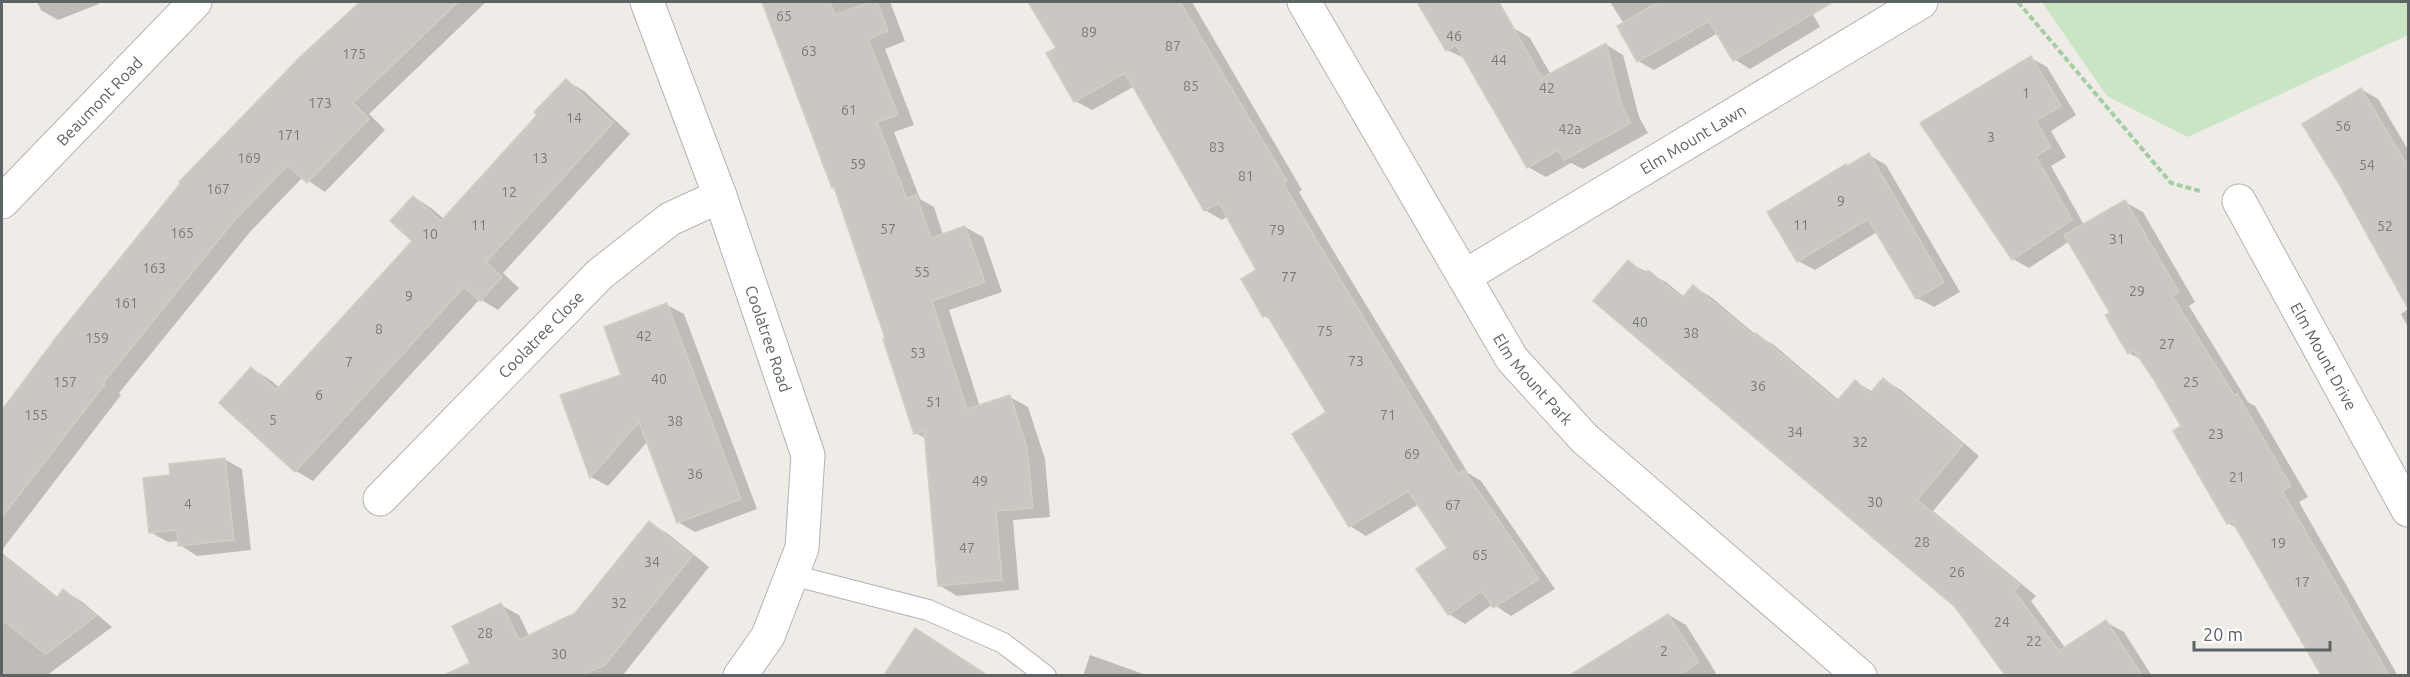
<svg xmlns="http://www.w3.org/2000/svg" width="2410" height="677" viewBox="0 0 2410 677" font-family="Ubuntu,sans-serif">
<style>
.green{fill:#cae5c4}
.shadow{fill:#0003}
.building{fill:#cac6c2;stroke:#d4ccc4;stroke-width:1.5}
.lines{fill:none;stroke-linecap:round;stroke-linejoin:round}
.service-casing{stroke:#b1b4b7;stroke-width:22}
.minor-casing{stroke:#b1b4b7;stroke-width:35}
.tertiary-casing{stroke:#b1b4b7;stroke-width:35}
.path{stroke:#a2cda5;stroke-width:4;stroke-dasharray:6 3;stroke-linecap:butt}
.service{stroke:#fff;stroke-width:20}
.minor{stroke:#fff;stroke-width:33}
.tertiary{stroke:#fff;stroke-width:33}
.labels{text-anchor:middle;stroke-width:4.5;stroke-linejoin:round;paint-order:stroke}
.number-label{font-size:14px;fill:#787b7c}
.street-label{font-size:16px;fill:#5d6265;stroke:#fff}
</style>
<rect width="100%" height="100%" fill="#efebe6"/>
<polygon class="green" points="2042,2 2408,2 2408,35 2188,137 2107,96"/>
<g class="shadow">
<polygon points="37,2 98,2 99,4 58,20 41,10"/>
<polygon points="362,2 486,2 369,114 385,130 325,192 303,177 250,232 119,393 121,395 2,550 2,411 59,336 303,56"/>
<polygon points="763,2 890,2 905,41 885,49 914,125 894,132 920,199 934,207 943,235 965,227 983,237 1002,292 949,310 980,407 1010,397 1028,407 1045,459 1050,517 1013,520 1019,590 957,596 939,585 926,439 916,433 887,339 835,188 833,187"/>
<polygon points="1030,2 1192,2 1302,190 1299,192 1331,247 1468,473 1481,481 1555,589 1511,616 1493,604 1465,624 1449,614 1449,548 1419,504 1366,536 1350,526 1328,413 1272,320 1264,316 1258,270 1228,216 1222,220 1205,210 1135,86 1092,110 1075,101 1058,48"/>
<polygon points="1419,2 1497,2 1512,27 1530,38 1551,75 1605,44 1623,55 1639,117 1648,133 1583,169 1571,163 1546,177 1528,167 1466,59 1447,50"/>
<polygon points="1610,2 1806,2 1820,27 1750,69 1734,59 1718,33 1654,70 1638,61 1619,27 1624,24"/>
<polygon points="2031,58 2047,67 2076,115 2051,131 2066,157 2051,166 2084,225 2125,202 2143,212 2195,302 2189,306 2248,402 2255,406 2308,497 2299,502 2398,676 2322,676 2238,529 2228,523 2183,427 2142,360 2129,353 2112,313 2070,241 2029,268 2013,259"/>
<polygon points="567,81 584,91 630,134 503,273 519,288 498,310 480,299 313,481 296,471 252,369 269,379 280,388 414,241 414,197 431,208 444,219 539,115"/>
<polygon points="2361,89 2378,99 2407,148 2408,147 2408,307"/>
<polygon points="1869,155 1886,165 1960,292 1934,307 1917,298 1877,232 1815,270 1798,261 1849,167"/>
<polygon points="1628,262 1666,282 1684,297 1694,287 1711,297 1756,335 1774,345 1840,401 1856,382 1873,392 1884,380 1901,390 1979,456 1933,511 2036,596 2031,601 2066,649 2106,622 2124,632 2152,676 2007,676 1956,606"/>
<polygon points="667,305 684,314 757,509 695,532 678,522 648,441 608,486 591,477 562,396 623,376"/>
<polygon points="2408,309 2408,327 2401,314"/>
<polygon points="224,459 242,469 251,550 197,556 180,545 179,541 168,542 150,532"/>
<polygon points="649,523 667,533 709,567 623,675 449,676 472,665 501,605 519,615 529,636 576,614"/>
<polygon points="2,553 59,598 64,591 81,601 112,627 46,676 2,676"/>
<polygon points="1669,615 1686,625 1716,673 1711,676 1573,676"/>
<polygon points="916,630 984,674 982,676 886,676"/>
<polygon points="1090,655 1149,676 1083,676"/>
</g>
<g class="building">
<polygon points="360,2 458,2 353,103 369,119 307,183 288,165 233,222 103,383 105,384 2,517 2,410 58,335 180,184 179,182 302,55"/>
<polygon points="762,2 830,2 835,15 870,2 877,2 888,31 868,39 898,115 877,122 907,199 916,195 931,238 965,226 985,282 932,301 967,409 1010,395 1027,448 1033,508 996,511 1002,580 938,586 924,431 914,434 883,339 885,338 834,187 832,188"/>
<polygon points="1028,2 1180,2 1287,181 1283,183 1314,236 1458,474 1464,470 1539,579 1493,608 1482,591 1448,615 1416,569 1447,548 1408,491 1349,527 1292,434 1326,412 1267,315 1263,317 1241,279 1256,270 1219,203 1204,211 1125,73 1074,102 1046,53 1056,48"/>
<polygon points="1417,2 1499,2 1542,78 1606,43 1622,106 1631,123 1564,160 1558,150 1527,168 1456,45 1446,51"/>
<polygon points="1659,2 1833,2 1733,61 1709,21 1637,62 1617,26"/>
<polygon points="2031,56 2061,106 2036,121 2051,147 2036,156 2072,220 2012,260 1920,123"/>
<polygon points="566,79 613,123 486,262 502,277 480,301 464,287 295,472 219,403 251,367 276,390 412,241 390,221 413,196 441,221 537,115 534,112"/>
<polygon points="2361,88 2409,168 2409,310 2339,184 2302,124"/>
<polygon points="1869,153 1944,282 1916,299 1868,219 1797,262 1767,212 1846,164 1847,166"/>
<polygon points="2125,200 2179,292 2172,296 2234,395 2237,394 2291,486 2282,491 2389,675 2321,675 2232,521 2227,524 2173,431 2181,426 2154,380 2134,350 2128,354 2105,315 2110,313 2064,235"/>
<polygon points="1628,260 1645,274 1648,270 1682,298 1693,285 1754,336 1756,333 1837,401 1855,380 1870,393 1883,378 1963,445 1917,500 2020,585 2014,591 2059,651 2106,620 2142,675 2005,675 1955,607 1593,301"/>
<polygon points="667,303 741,499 677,523 639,422 590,478 560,395 621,375 604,327"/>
<polygon points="225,458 234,540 178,546 177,530 149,533 143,478 170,475 169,464"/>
<polygon points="649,521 692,556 605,665 583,675 444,675 470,663 452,626 501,603 519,640 575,613"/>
<polygon points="2,555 57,598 63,589 96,616 46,654 2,620"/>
<polygon points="1668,614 1699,662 1679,675 1570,675"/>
<polygon points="915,628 987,675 884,675"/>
</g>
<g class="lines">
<g class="service-casing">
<polyline id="service" points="792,575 928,610 1003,643 1046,676"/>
</g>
<g class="minor-casing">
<g id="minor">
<path id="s1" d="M647,2L720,196L808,455L802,548L768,636L740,676"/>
<path id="s2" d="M1304,2L1512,359L1585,439L1860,676"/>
<path id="s3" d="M2239,201L2408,510"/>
<path id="s4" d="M1465,276L1921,2"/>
<path id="s5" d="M380,499L600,274L670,219L720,196"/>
</g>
</g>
<g class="tertiary-casing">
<g id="tertiary">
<path id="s6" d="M2,202L195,2"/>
</g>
</g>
<polyline class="path" points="2018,2 2171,183 2200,191"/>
<use href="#service" class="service"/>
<use href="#minor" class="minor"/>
<use href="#tertiary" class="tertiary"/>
</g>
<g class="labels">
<g class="number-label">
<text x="784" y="21">65</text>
<text x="1089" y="37">89</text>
<text x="1454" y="41">46</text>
<text x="1173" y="51">87</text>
<text x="809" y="56">63</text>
<text x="354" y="59">175</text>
<text x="1499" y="65">44</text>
<text x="1191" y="91">85</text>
<text x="1547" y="93">42</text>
<text x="2026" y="98">1</text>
<text x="320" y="108">173</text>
<text x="849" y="115">61</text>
<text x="574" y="123">14</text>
<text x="2343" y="131">56</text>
<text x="1570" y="134">42a</text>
<text x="289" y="140">171</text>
<text x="1991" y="142">3</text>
<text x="1217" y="152">83</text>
<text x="249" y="163">169</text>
<text x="540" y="163">13</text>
<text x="858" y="169">59</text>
<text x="2367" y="170">54</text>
<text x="1246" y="181">81</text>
<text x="218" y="194">167</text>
<text x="509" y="197">12</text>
<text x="1841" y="206">9</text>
<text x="479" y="230">11</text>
<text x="1801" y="230">11</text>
<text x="2385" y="231">52</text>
<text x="888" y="234">57</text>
<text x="1277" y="235">79</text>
<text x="182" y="238">165</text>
<text x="430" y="239">10</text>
<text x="2117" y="244">31</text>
<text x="154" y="273">163</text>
<text x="922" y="277">55</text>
<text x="1289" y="282">77</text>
<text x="2137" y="296">29</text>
<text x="409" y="301">9</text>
<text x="126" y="308">161</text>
<text x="1640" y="327">40</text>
<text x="379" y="334">8</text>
<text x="1325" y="336">75</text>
<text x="1691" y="338">38</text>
<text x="644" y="341">42</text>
<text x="97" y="343">159</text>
<text x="2167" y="349">27</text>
<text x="918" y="358">53</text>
<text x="1356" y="366">73</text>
<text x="349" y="367">7</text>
<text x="659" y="384">40</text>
<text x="65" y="387">157</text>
<text x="2191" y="387">25</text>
<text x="1758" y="391">36</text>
<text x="319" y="400">6</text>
<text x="934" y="407">51</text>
<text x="36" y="420">155</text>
<text x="1388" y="420">71</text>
<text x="273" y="425">5</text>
<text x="675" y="426">38</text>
<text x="1795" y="437">34</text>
<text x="2216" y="439">23</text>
<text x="1860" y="447">32</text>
<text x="1412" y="459">69</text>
<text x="695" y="479">36</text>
<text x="2237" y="482">21</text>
<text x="980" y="486">49</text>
<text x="1875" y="507">30</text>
<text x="188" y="509">4</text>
<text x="1453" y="510">67</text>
<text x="1922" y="547">28</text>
<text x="2278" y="548">19</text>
<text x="967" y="553">47</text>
<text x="1480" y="560">65</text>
<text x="652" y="567">34</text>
<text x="1957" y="577">26</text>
<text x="2302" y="587">17</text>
<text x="619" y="608">32</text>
<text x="2002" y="627">24</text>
<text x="485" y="638">28</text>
<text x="2034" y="646">22</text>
<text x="1664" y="656">2</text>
<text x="559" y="659">30</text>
</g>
<g class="street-label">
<text dy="6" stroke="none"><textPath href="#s6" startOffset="140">Beaumont Road</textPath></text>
<text dy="6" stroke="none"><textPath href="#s4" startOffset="266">Elm Mount Lawn</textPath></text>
<text dy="6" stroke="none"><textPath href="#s5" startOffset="230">Coolatree Close</textPath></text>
<text dy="6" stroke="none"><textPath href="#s1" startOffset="358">Coolatree Road</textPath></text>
<text dy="6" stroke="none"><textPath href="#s3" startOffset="177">Elm Mount Drive</textPath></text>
<text dy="6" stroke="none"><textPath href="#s2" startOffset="442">Elm Mount Park</textPath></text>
</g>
</g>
<rect width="2410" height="677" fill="none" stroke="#5d6265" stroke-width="6"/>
<path d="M2194 641v9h136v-9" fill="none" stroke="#5d6265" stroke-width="3"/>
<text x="2203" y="641" font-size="18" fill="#5d6265" stroke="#ffffff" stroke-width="4.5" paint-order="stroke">20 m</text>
</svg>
